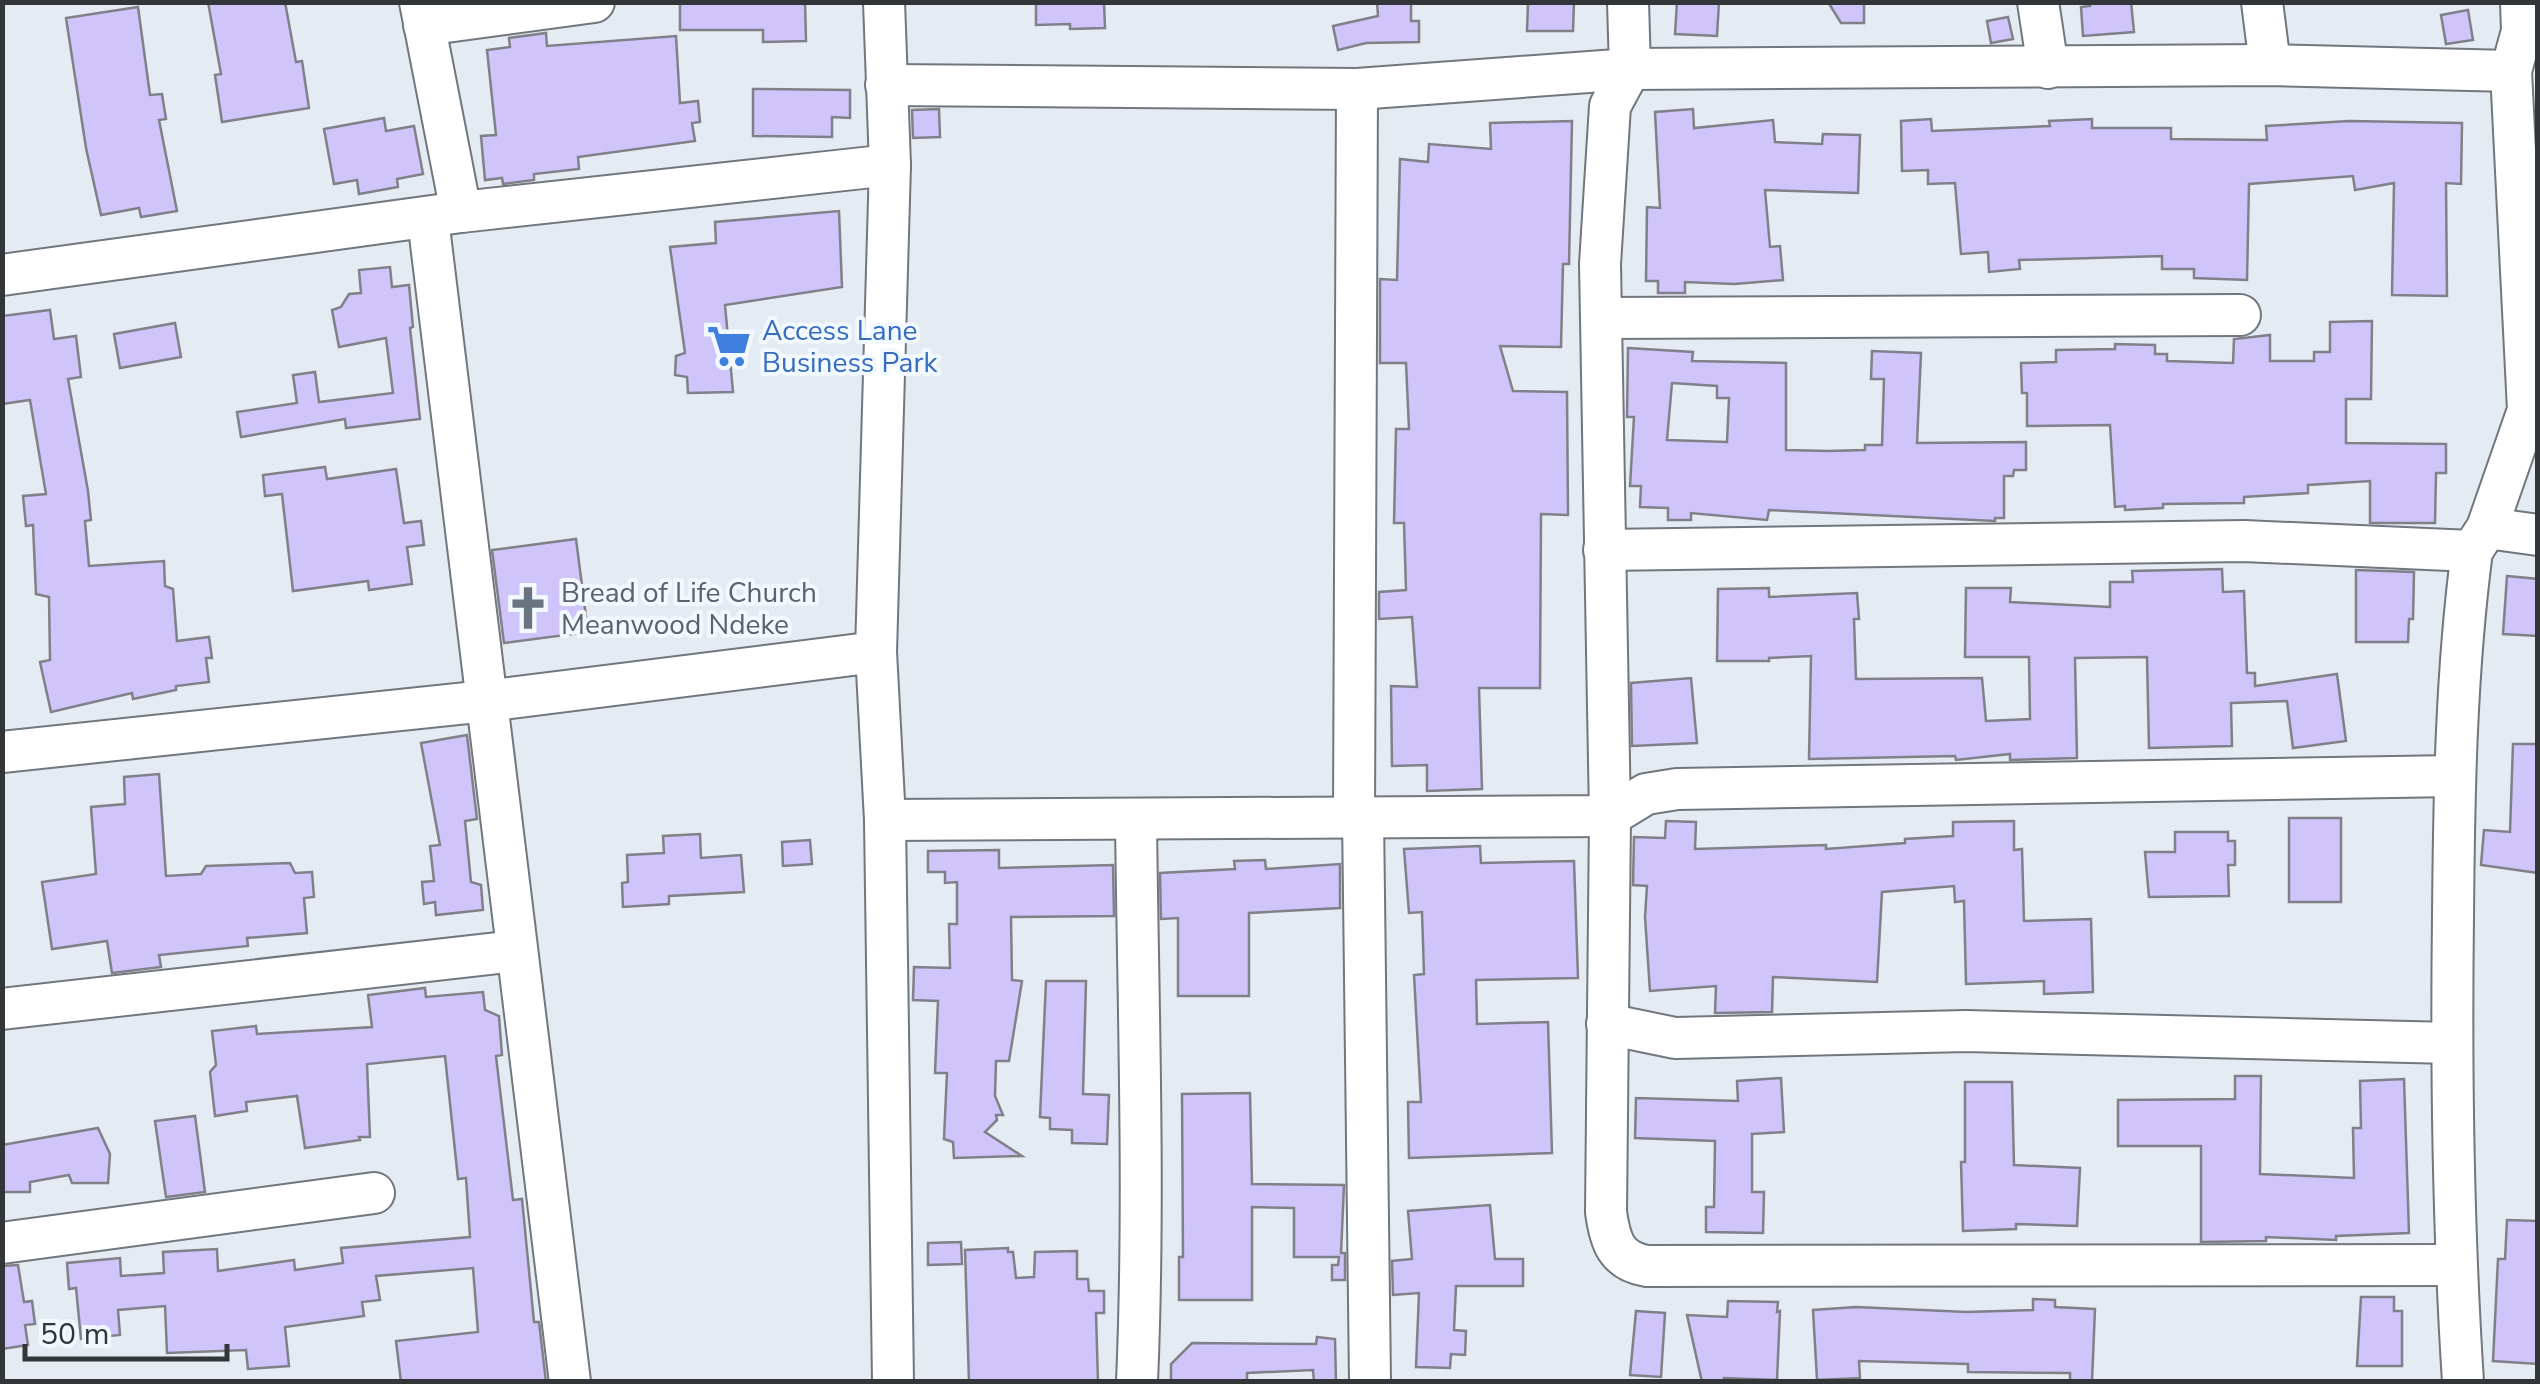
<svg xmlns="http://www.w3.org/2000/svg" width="2540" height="1384" viewBox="0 0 2540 1384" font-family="'Nunito Sans',sans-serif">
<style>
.building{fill:#cfc5fb;stroke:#818088;stroke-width:2.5;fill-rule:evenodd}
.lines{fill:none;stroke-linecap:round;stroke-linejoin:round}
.minor-casing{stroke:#70777e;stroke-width:44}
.minor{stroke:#fff;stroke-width:40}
.labels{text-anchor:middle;stroke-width:8;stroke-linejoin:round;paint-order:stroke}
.shop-label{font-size:28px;fill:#366cbe;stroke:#f2f9fe;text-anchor:start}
.worship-label{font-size:28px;fill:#5b616d;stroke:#f2f9fe;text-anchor:start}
</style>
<rect width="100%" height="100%" fill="#e4ebf3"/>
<g class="building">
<polygon points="208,2 285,2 296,62 302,61 309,108 222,122 215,75 221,74"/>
<polygon points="680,2 805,2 806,41 763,42 763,30 680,30"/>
<polygon points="1036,2 1104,2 1105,28 1070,29 1070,24 1036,25"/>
<polygon points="1377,2 1411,2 1411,21 1419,21 1419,42 1366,43 1338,50 1333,26 1378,16"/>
<polygon points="1528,2 1574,2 1573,31 1527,31"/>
<polygon points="1677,2 1719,2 1717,36 1675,34"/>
<polygon points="1828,2 1864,2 1864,23 1841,23"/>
<polygon points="2090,2 2131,2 2134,32 2083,36 2081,7 2090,6"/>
<polygon points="138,7 150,95 162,94 166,119 159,120 177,211 141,217 139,208 101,215 86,148 66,18"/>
<polygon points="2468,10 2473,40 2446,44 2441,15"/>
<polygon points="2008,17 2013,39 1991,43 1987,21"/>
<polygon points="546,33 547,46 676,36 680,103 698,101 700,122 692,123 695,141 578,157 579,169 534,174 534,180 503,184 502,178 485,180 481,136 496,135 487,50 510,47 509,38"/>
<polygon points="753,89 850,90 850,118 832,117 832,137 753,136"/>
<polygon points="939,109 940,137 913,138 912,110"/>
<polygon points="1693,109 1694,128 1773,120 1775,142 1822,144 1823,134 1860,135 1858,193 1765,190 1770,247 1780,246 1783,280 1734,284 1685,282 1685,293 1658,293 1658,281 1646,281 1647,207 1660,208 1655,112"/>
<polygon points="384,118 386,131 414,126 423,174 397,179 398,187 359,194 357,180 334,184 324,129"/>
<polygon points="1931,119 1932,131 2050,126 2049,121 2092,119 2092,128 2171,128 2171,139 2267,140 2266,126 2349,121 2462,123 2461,184 2446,183 2447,296 2392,295 2394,183 2355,190 2353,176 2249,184 2247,280 2194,278 2194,269 2162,269 2162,256 2019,260 2020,269 1989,272 1988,252 1961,254 1955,183 1928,184 1928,170 1902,171 1901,121"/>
<polygon points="1572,121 1569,264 1563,264 1561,347 1500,346 1513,391 1567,392 1568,515 1541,514 1540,688 1479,688 1482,789 1427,791 1427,765 1392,766 1391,686 1417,687 1412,617 1379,619 1379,592 1406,590 1404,523 1394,523 1396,429 1409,429 1406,363 1380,363 1380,279 1397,280 1400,159 1428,162 1429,144 1491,149 1490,123"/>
<polygon points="839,211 842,287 725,305 733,392 688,393 687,377 675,375 676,356 685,353 670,247 716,243 715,222"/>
<polygon points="390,267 392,287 409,285 413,327 410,328 420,419 346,428 345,419 241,437 237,412 297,403 293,375 315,372 319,402 393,393 386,338 339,347 332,310 341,307 349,294 361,293 359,270"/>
<polygon points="50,310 54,339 76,336 81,377 68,379 88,491 91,520 85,521 89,566 164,561 165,586 173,589 177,641 209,637 212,658 206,658 209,682 176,686 176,690 133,699 132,693 51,712 40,662 50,660 49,597 36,594 33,525 26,526 23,496 46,494 30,400 2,404 2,316"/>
<polygon points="2372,321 2371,399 2346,399 2346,443 2446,444 2446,473 2436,473 2435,523 2370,523 2370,481 2308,485 2308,493 2244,497 2244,503 2163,504 2163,508 2125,510 2125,506 2115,507 2110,425 2027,426 2027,393 2022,393 2021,363 2056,362 2056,350 2115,349 2115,344 2155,345 2155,354 2167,354 2167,361 2233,363 2234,339 2270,335 2270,361 2314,361 2314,352 2330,352 2330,322"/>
<polygon points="175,323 181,357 120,368 114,334"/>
<path d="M1628,348L1693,352L1692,361L1786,363V450L1828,451L1865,450V445H1882L1884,379H1871L1872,351L1921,353L1917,443L2026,442V470H2014L2013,476H2004V518H1995V521L1769,510L1767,520L1691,513V520H1668V508L1640,507L1641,486H1630L1634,417H1627ZM1672,383L1717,386V398H1729L1727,442L1667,440Z"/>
<polygon points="325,467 327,479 396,469 404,523 421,521 424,545 407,547 412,584 369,590 368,581 293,591 282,494 265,496 263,475"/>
<polygon points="576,539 588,632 504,643 492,550"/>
<polygon points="2222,569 2223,592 2244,591 2247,673 2255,673 2255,686 2337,674 2346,741 2293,748 2287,701 2231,703 2232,746 2149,748 2147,657 2075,658 2077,758 2010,760 2010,754 1956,760 1955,756 1809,759 1811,656 1769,658 1769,661 1717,661 1718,589 1769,588 1769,597 1857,593 1859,619 1854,619 1856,679 1982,678 1986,721 2030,719 2029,657 1965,657 1966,588 2011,588 2010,602 2110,607 2110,582 2133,582 2132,571"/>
<polygon points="2356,570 2414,572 2413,619 2409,619 2408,642 2356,642"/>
<polygon points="2507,576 2538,579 2538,636 2503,634"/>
<polygon points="1691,678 1697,743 1632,746 1631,683"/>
<polygon points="467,735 477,819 465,821 471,882 481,885 483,910 436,915 435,902 424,904 422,882 434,881 430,846 440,845 421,743"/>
<polygon points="2513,744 2538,744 2538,873 2481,865 2484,830 2510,832"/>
<polygon points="159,774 166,876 201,874 206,866 290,863 295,873 312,872 314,897 304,898 307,933 247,938 248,946 159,955 161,967 112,973 107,941 52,949 42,882 96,874 91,807 125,804 124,777"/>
<rect x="2289" y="818" width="52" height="84"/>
<polygon points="1666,821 1696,822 1695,849 1826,845 1826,849 1905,843 1905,839 1953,836 1953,822 2014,821 2014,850 2022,849 2024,921 2091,919 2093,992 2044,994 2044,981 1966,984 1964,901 1955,902 1954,886 1882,892 1877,982 1773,977 1772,1012 1715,1013 1716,986 1650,991 1645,917 1647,886 1633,885 1634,837 1665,838"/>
<polygon points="2175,832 2228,832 2228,841 2235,841 2235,865 2228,865 2229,896 2149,897 2145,852 2175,852"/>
<polygon points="700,834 701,858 741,855 744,892 669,896 669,904 623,907 622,883 628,882 627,855 664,853 663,836"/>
<polygon points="810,840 812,864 783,866 782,842"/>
<polygon points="1480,846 1481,863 1574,861 1578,978 1476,980 1477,1024 1548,1022 1552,1153 1409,1158 1408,1102 1421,1102 1414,975 1424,974 1422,912 1409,913 1404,849"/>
<polygon points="999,850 999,868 1113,865 1114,916 1011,917 1012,980 1022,981 1009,1061 996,1061 995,1096 1003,1115 996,1115 997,1120 985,1132 1022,1156 954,1158 953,1142 944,1139 947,1073 935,1073 938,1001 913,1000 914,967 950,968 949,924 957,924 957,882 945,883 945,872 928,872 928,851"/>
<polygon points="1265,860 1266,869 1340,864 1340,908 1249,913 1249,996 1178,996 1178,918 1161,919 1160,873 1235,869 1234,861"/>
<polygon points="1046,981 1086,981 1083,1094 1109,1095 1107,1144 1072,1143 1072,1130 1050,1129 1050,1118 1040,1117"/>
<polygon points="425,988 426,997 483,992 485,1010 499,1016 502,1055 496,1056 513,1200 522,1199 534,1322 539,1322 546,1382 401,1382 396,1341 478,1332 473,1268 376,1276 380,1300 362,1302 364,1316 285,1327 289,1366 248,1369 246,1350 167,1353 165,1306 118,1310 120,1335 81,1339 76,1288 69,1289 67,1263 120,1258 121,1276 164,1273 163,1252 217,1249 218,1271 294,1260 295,1270 343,1263 341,1248 470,1237 466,1178 458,1179 445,1056 367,1064 370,1137 359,1137 360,1140 305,1148 297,1096 246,1102 247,1111 215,1116 210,1072 216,1065 212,1031 256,1026 257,1034 372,1027 368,995"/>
<polygon points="2235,1076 2261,1076 2260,1174 2354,1178 2353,1128 2361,1128 2360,1081 2404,1079 2409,1233 2336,1236 2336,1240 2266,1237 2266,1241 2201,1242 2201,1146 2118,1146 2118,1100 2235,1099"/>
<polygon points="1781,1078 1784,1132 1752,1134 1752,1192 1764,1192 1763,1233 1706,1232 1706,1207 1714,1207 1715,1141 1635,1138 1636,1098 1738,1101 1737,1081"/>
<polygon points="1965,1082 2012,1082 2014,1165 2080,1168 2077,1226 2016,1224 2016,1229 1963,1231 1961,1162 1965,1162"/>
<polygon points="1250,1093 1252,1184 1344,1185 1341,1253 1345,1253 1345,1280 1332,1280 1332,1265 1338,1265 1339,1257 1294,1257 1294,1208 1252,1207 1252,1300 1179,1300 1179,1257 1183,1257 1182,1094"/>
<polygon points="195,1116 205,1192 166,1197 155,1121"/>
<polygon points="98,1128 110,1154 108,1183 72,1183 69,1175 30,1182 30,1192 2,1192 2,1145"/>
<polygon points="1490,1205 1495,1259 1523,1259 1523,1286 1456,1286 1454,1330 1466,1331 1465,1355 1451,1354 1450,1368 1416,1367 1419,1293 1393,1295 1392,1261 1412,1259 1408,1211"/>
<polygon points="2507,1220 2538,1221 2538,1364 2493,1361 2498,1259 2505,1259"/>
<polygon points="961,1242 962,1264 928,1265 928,1243"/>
<polygon points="1008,1248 1008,1252 1013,1252 1016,1278 1034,1277 1035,1252 1077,1251 1077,1279 1088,1279 1089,1291 1104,1291 1104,1313 1096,1313 1098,1382 969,1382 965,1250"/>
<polygon points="18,1265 24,1302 32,1301 35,1324 25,1325 28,1345 2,1349 2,1266"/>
<polygon points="2361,1297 2394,1297 2394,1311 2402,1311 2402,1366 2357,1366"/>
<polygon points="2033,1299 2055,1300 2055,1307 2095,1309 2092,1382 2070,1382 2070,1373 1968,1372 1968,1364 1859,1361 1860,1378 1817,1380 1813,1310 1856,1307 1967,1312 2033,1310"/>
<polygon points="1728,1301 1778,1302 1777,1312 1780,1311 1777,1380 1724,1378 1725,1382 1702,1382 1687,1315 1727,1317"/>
<polygon points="1636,1311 1665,1313 1661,1377 1630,1375"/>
<polygon points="1317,1337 1335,1339 1336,1382 1314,1382 1313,1370 1247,1373 1247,1382 1171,1382 1171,1364 1192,1343 1316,1344"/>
</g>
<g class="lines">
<g class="minor-casing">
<g id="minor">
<polyline points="420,2 461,212"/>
<polyline points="884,2 890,165 876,652 885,820 893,1382"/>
<path d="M1628,2L1630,69L1610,106L1600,264L1610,816L1606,1212C1610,1241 1616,1261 1647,1266L2455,1265"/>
<polyline points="2038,2 2048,68"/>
<polyline points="2262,2 2270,65"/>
<polyline points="424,25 594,2"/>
<polyline points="886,85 1357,89 1630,69 2270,65 2511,71"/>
<polyline points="428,219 570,1382"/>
<polyline points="2,275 461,212 890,165"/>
<polyline points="1601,318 2240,315"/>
<polyline points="2487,528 2538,535"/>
<polyline points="1604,550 2244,541 2472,551"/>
<polyline points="2,752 486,701 876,652"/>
<polyline points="1354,815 1357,89"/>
<polyline points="1363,815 1370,1382"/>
<polyline points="885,820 1610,816 1646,794 1677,789 2454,776"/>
<path d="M1136,820C1138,1007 1145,1195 1137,1382"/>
<polyline points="2,1009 515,951"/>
<polyline points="1607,1024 1675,1038 1966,1031 2451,1043"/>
<polyline points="2,1243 374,1193"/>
<path d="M2463,1382C2453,1227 2451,1072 2453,916C2454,795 2456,672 2472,551L2487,528L2528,410L2511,71L2522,31L2521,2"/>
</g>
</g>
<use href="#minor" class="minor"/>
</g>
<defs>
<g id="supermarket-bare" transform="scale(3.45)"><path d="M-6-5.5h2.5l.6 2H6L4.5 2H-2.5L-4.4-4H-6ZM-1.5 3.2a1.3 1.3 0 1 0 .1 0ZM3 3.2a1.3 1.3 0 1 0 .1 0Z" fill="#3f7fe0" stroke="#f2f9fe" stroke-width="2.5" paint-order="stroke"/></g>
<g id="church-bare" transform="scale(3.45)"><path d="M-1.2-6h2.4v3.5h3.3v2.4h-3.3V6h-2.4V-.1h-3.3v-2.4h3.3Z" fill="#6b7280" stroke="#f2f9fe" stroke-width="2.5" paint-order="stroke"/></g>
</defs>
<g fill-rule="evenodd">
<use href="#supermarket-bare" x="729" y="346"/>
<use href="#church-bare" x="528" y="608"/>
</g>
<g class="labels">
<g class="shop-label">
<text x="762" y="340">Access Lane<tspan x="762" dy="32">Business Park</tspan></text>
</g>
<g class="worship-label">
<text x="561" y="602">Bread of Life Church<tspan x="561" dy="32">Meanwood Ndeke</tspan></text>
</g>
</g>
<rect width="2540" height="1384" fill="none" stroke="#333638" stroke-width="10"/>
<path d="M25 1344v15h202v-15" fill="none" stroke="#333638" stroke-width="5"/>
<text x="40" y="1344" font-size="30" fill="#333638" stroke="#f2f9fe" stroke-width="8" paint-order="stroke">50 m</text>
</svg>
